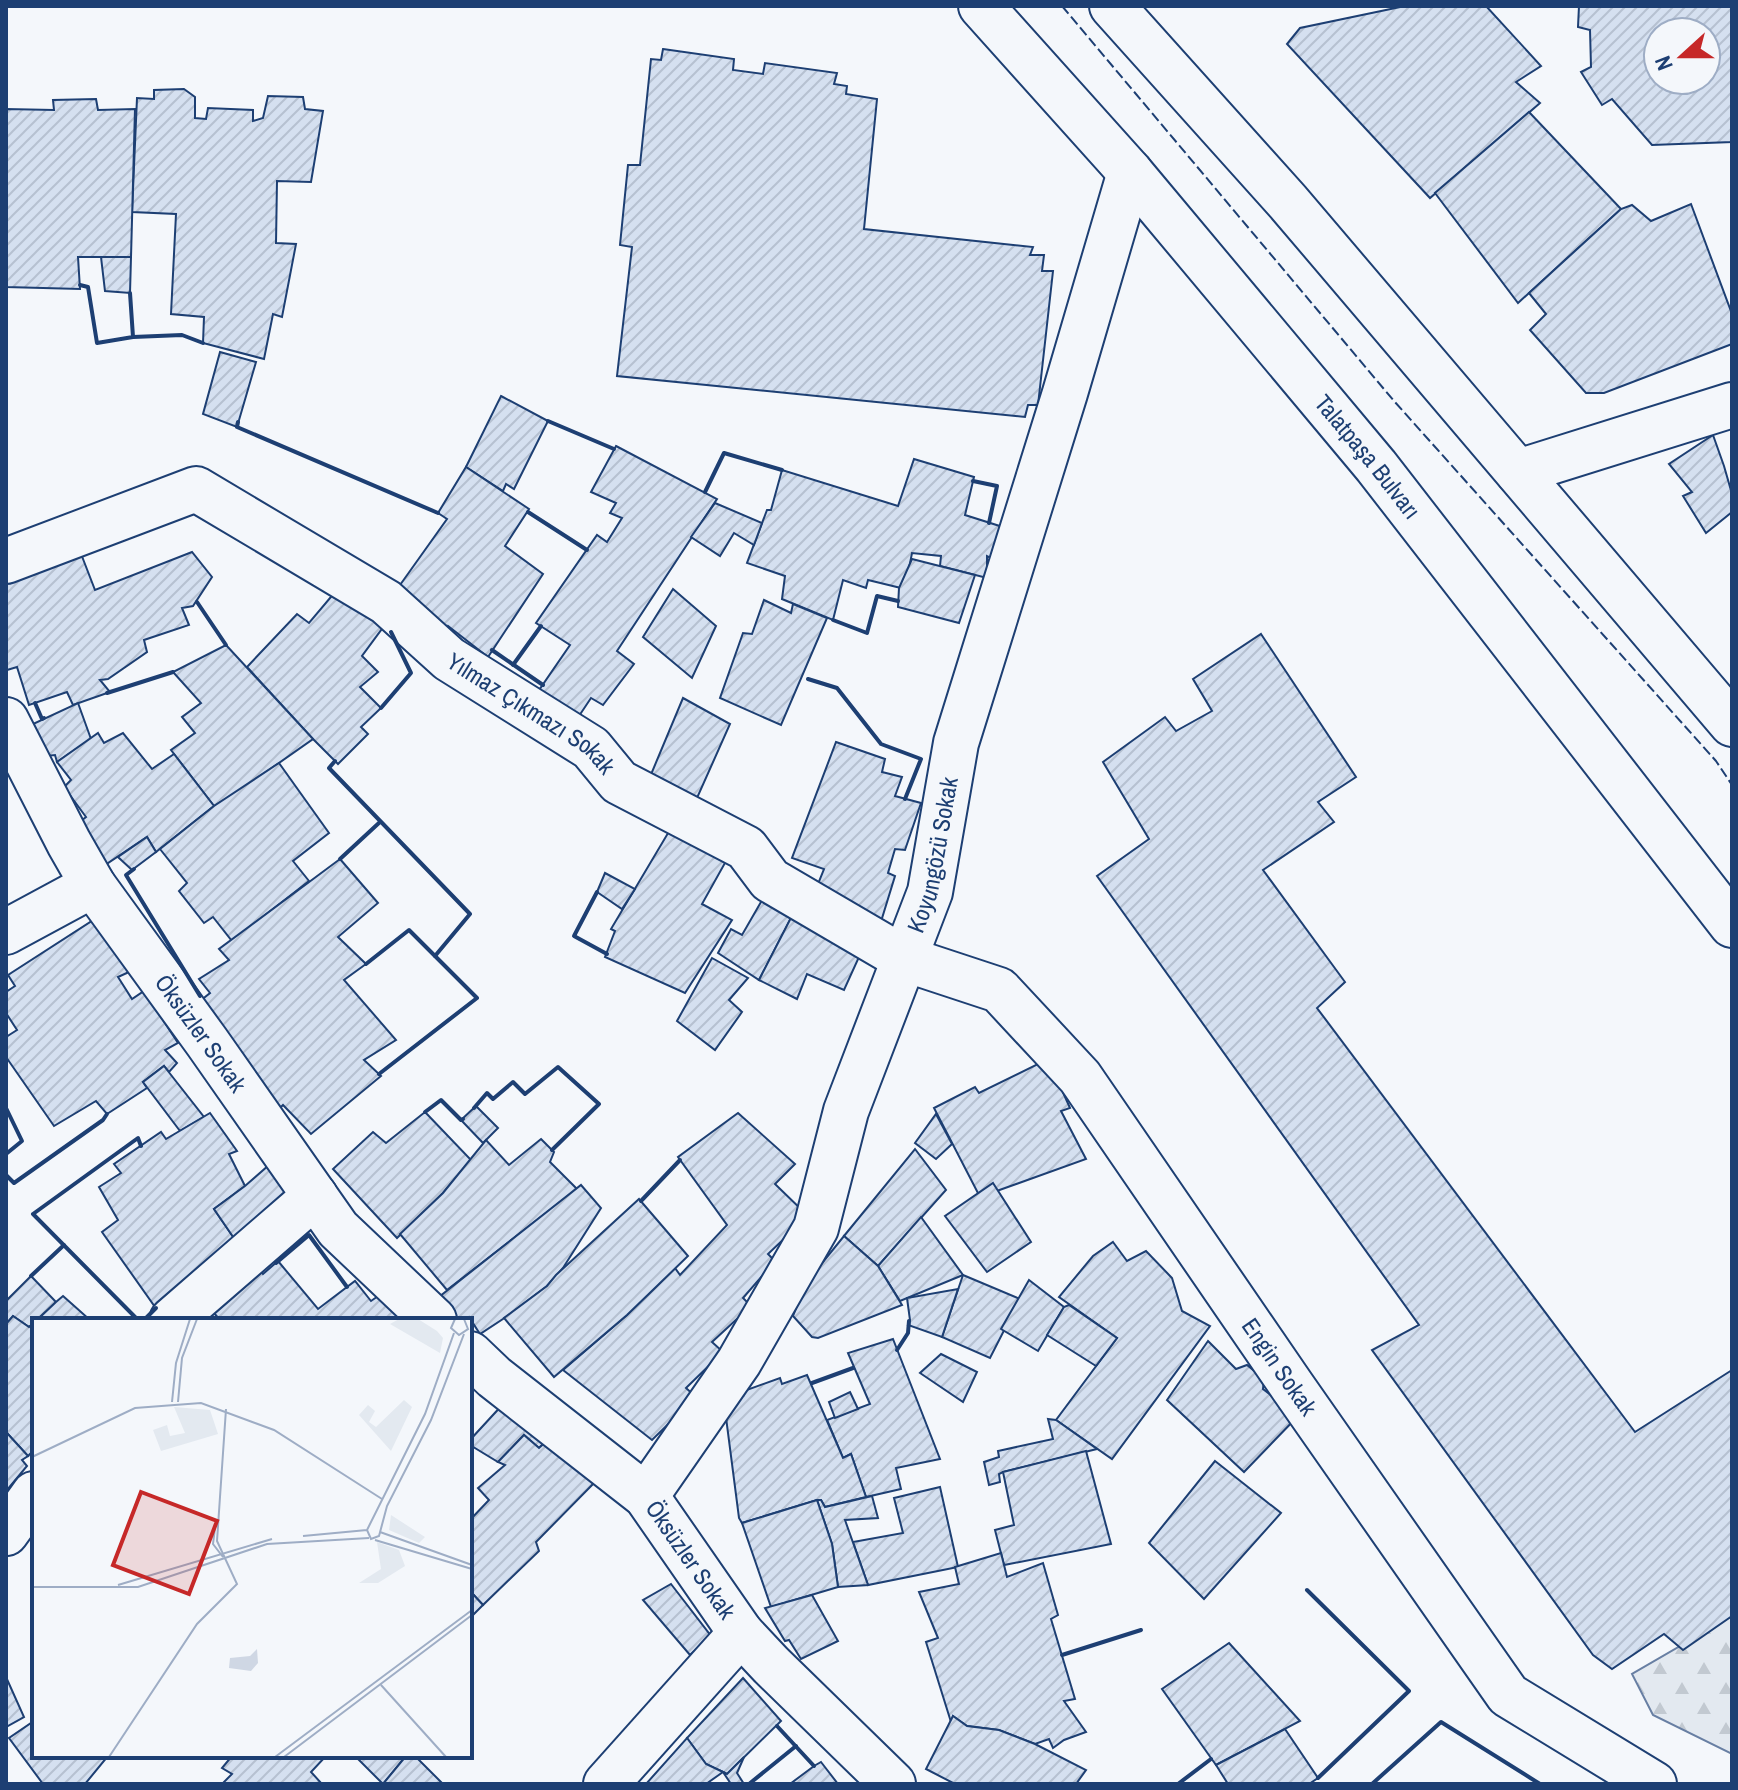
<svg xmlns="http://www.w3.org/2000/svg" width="1738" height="1790" viewBox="0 0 1738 1790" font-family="'Archivo Narrow',sans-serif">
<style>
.forest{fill:url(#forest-firs);stroke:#687fa3;stroke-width:2}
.building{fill:url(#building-hatch);stroke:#1d3f73;stroke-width:2;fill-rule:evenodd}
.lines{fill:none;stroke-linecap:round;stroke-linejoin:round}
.street-casing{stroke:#1d3f73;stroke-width:48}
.primary-casing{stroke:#1d3f73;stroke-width:48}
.street{stroke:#f4f7fb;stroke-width:44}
.primary{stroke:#f4f7fb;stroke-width:44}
.fence{stroke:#1d3f73;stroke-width:2;stroke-dasharray:10 4;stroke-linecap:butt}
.wall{stroke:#1d3f73;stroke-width:4}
.labels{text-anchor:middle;stroke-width:6;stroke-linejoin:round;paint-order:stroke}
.street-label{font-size:24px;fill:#1d3f73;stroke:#f4f7fb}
.inset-road{fill:none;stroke:#9eadc5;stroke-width:2}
.view{fill:#c62828;fill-opacity:0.15;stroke:#c62828;stroke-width:4}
.inset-edge{fill:none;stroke:#1d3f73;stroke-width:4}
</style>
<defs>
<pattern id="forest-firs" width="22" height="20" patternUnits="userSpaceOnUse" patternTransform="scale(2)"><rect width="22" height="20" fill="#e3e9f0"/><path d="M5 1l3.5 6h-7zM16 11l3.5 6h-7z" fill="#c2c9d1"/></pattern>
<pattern id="building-hatch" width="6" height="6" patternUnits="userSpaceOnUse" patternTransform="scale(2)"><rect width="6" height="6" fill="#d5e0f0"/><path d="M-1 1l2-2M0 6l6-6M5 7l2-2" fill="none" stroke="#b6c1d1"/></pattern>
</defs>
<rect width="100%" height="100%" fill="#f4f7fb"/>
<polygon class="forest" points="1732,1616 1732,1754 1653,1715 1632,1674"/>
<g class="building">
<polygon points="1405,6 1486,6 1541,66 1516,82 1540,103 1430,198 1287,44 1300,28"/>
<path d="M1579,6H1732V142L1652,145L1612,99L1602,105L1581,72L1591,67L1590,30L1578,27ZM1658,32H1706V80H1658Z"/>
<polygon points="663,49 734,59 733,70 763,74 765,63 837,73 834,84 847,86 846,94 877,99 864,229 1033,247 1030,255 1044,255 1042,271 1053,271 1038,405 1028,405 1025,417 617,376 632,247 620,245 628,165 640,165 651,59 661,60"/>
<polygon points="184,89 195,97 195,118 206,119 208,108 253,110 253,121 263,118 268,96 303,97 305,109 323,111 311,182 277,181 276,243 296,244 282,317 273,314 264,359 203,343 204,317 171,314 176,214 132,212 137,98 154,99 154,90"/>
<polygon points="96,99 98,110 135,109 131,257 78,257 80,289 6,287 6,109 54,110 53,100"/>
<polygon points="1529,112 1621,209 1518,303 1435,193"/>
<polygon points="1691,204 1732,314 1732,344 1604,393 1586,393 1530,330 1546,314 1529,293 1621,209 1632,205 1651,221"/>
<polygon points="101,257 131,257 130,293 105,291"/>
<polygon points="220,352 256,362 237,427 203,414"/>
<polygon points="501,396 548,421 514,489 506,484 503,491 466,467"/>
<polygon points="1713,435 1724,466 1732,494 1732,512 1706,533 1683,496 1692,492 1669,464"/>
<polygon points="616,446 717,499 617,651 634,664 603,705 591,698 577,719 535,696 570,645 536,623 597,535 607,542 622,518 610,513 616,503 591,492"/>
<polygon points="914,459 974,477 965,515 1006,528 997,561 987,556 987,578 940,566 941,556 912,553 905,589 868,580 866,588 843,580 833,620 782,599 785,576 747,563 767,510 771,510 782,470 898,506"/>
<polygon points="466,467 529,509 505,546 543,574 488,657 448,626 442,636 395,592 447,519 438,513"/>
<polygon points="715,503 762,523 754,545 734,533 720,556 691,537"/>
<polygon points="78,546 95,590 192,552 212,577 193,606 182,608 189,625 144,640 147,652 108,679 100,680 110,692 73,705 67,692 29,705 17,667 7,670 6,668 6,569"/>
<polygon points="912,559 975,575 959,623 898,607 899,588"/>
<polygon points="341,585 384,626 362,656 378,672 360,687 381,708 361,727 368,734 338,764 313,739 247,667 297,614 309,623"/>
<polygon points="673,589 716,626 692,678 643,637"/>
<polygon points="764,600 791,613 793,604 827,618 781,725 720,698 743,633 752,634"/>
<polygon points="1261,634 1356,777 1318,802 1334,822 1263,870 1345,982 1317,1008 1635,1432 1732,1370 1732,1616 1683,1650 1664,1634 1612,1669 1593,1655 1372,1350 1419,1325 1097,876 1149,839 1103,762 1165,717 1176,731 1212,711 1193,679"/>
<polygon points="226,645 313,739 242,789 214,806 171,750 195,733 182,717 201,703 173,672"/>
<polygon points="683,698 730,724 693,807 647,784"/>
<polygon points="78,703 91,739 57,762 55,755 46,756 33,724"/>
<polygon points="98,733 104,743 123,733 152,769 174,754 214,806 156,852 147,837 105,865 77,824 86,817 64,787 71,780 57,762"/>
<polygon points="836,742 885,759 882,772 902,777 895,796 921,803 905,850 895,849 888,873 895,876 879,928 814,894 824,869 792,858"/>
<polygon points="279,763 329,833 293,861 309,881 232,941 213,917 204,923 179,891 187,883 160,849 214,806"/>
<polygon points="674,823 730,854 702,904 732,920 685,993 605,957 615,931 611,929"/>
<polygon points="147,837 156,852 132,870 118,857"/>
<polygon points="340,859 378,903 338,937 366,964 344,980 396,1040 364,1060 381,1076 311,1134 283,1105 277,1111 236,1060 243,1055 234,1043 195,1005 210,993 199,979 229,960 219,949"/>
<polygon points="605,873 635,889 622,909 597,892"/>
<polygon points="765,895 795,910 759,980 718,953 731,929 742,935"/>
<polygon points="795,910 864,946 844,990 807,974 797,999 759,980"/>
<polygon points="95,919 129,972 118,977 132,999 144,991 178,1043 165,1050 177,1063 169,1072 164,1066 143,1082 147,1088 107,1114 96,1101 54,1126 6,1057 6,1037 17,1030 6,1013 6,992 15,986 8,975"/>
<polygon points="712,958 748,978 729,1000 742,1012 715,1050 677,1021"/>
<polygon points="1048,1059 1070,1108 1061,1111 1086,1159 980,1197 934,1108 975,1087 979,1093"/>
<polygon points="164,1066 204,1117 180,1131 143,1082"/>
<polygon points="476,1106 498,1128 483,1143 461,1120"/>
<polygon points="425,1112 471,1160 443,1193 397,1238 333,1169 373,1132 386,1143"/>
<polygon points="210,1113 237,1151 229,1154 245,1186 214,1209 240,1247 160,1314 102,1232 118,1220 99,1187 121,1173 114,1164 161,1132 166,1139"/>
<polygon points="738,1113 795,1164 775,1184 808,1216 768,1254 775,1261 743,1298 751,1306 712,1342 723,1352 686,1388 696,1397 652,1440 563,1370 627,1315 675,1268 680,1275 727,1225 678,1157"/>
<polygon points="936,1114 952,1144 936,1159 915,1143"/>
<polygon points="541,1139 554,1152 550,1162 577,1189 447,1290 400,1234 443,1193 486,1140 509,1165"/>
<polygon points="915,1149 946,1190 878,1266 844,1236"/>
<polygon points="269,1165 291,1193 240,1247 214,1209 245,1186"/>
<polygon points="993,1183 1031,1242 987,1272 945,1216"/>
<polygon points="581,1185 601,1208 563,1268 547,1286 509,1315 480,1334 469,1317 457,1320 439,1297"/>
<polygon points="639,1199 688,1256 627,1315 554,1377 504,1318 547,1286 556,1275"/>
<polygon points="921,1217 963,1275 900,1301 878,1266"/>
<polygon points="844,1236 878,1266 902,1305 818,1338 812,1337 793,1316 806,1283"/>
<polygon points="1113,1242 1127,1261 1146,1251 1172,1278 1182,1311 1210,1326 1112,1459 1056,1420 1117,1338 1059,1297 1093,1256"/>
<polygon points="278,1261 318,1309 355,1281 371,1301 381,1294 402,1320 220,1320 207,1305 257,1264 263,1274"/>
<polygon points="963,1275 1020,1299 990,1358 942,1337"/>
<polygon points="31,1276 56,1302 37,1320 34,1320 34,1323 29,1327 13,1316 8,1322 6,1319 6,1301"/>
<polygon points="1029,1280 1064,1307 1038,1351 1001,1329"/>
<polygon points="958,1289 942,1337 908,1325 910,1320 907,1298"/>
<polygon points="63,1296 90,1320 37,1320 56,1302"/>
<polygon points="1069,1305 1117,1338 1096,1366 1047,1335 1064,1307"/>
<polygon points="13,1316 29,1327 34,1323 34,1450 28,1456 6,1432 6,1324"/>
<polygon points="893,1339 940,1459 896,1468 901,1489 866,1497 851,1454 843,1458 827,1420 870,1404 848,1353"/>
<polygon points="1208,1341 1236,1369 1247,1365 1264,1379 1263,1389 1298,1416 1244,1472 1167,1400"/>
<polygon points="941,1354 977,1372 963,1402 920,1373"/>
<polygon points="807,1375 843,1458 851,1454 866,1497 825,1507 821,1500 817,1500 742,1523 739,1518 724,1402 743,1396 741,1392 780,1378 782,1384"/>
<polygon points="850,1392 858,1409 835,1418 829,1402"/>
<polygon points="504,1403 546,1441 539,1448 524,1435 498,1462 470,1445 470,1440"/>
<polygon points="1048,1419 1056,1420 1097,1449 1003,1472 999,1474 1000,1482 989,1485 984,1462 999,1457 998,1451 1053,1439"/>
<polygon points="6,1432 28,1456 22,1460 27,1466 7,1490 15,1499 6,1513"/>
<polygon points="524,1435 539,1448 549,1439 596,1481 536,1542 539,1551 483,1605 470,1591 470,1520 489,1500 478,1488 505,1465 498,1462"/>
<polygon points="1086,1451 1111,1544 1004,1565 995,1530 1014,1525 1003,1472"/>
<polygon points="1215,1461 1281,1513 1204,1599 1149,1543"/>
<polygon points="940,1487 958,1567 868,1585 853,1542 903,1533 894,1498"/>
<polygon points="872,1496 878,1518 845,1520 868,1585 838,1587 832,1544 817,1500 821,1500 825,1507"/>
<polygon points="817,1500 832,1544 838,1587 771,1607 742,1523"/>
<polygon points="1001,1553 1007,1577 1043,1563 1058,1615 1051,1619 1075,1699 1064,1701 1086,1732 1064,1740 1053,1748 1049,1739 1035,1744 999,1730 967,1726 953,1716 951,1722 926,1642 938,1638 919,1592 959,1584 955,1567"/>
<polygon points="671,1584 711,1636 690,1655 643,1600"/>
<polygon points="470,1591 483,1605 470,1618"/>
<polygon points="812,1595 838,1641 801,1659 789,1640 785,1641 765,1608"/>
<polygon points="1229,1643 1300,1721 1216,1765 1162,1689"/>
<polygon points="6,1677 24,1717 6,1727"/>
<polygon points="743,1678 781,1721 727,1774 706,1764 687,1738"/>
<polygon points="953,1716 967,1726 999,1730 1035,1744 1086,1770 1076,1784 955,1784 926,1769"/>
<polygon points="34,1721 34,1756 108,1756 85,1784 43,1784 9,1738"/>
<polygon points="1285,1729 1318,1778 1309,1784 1228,1784 1216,1765"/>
<polygon points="687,1738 706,1764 723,1772 706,1784 646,1784"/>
<polygon points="232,1756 326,1756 311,1772 322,1784 222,1784 232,1774 222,1768"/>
<polygon points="355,1756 406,1756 383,1784"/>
<polygon points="406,1756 415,1756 443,1784 383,1784"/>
<polygon points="744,1757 737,1773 744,1784 731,1784 723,1772 727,1774"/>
<polygon points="821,1762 838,1784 790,1784 814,1766"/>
</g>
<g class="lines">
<g class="street-casing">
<g id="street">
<polyline points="1518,472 1732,405"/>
<path id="s1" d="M6,561L196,489L386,602L449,659L591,748L619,782L746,848L770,880L905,959L999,990L1080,1077L1292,1386L1508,1695L1654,1784"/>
<path id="s2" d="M6,720L69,843L93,885L207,1042L338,1229L434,1320"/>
<polyline points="6,932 93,885"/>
<polyline points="172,1320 315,1196"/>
<path id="s3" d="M470,1354L494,1377L646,1496L741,1633L771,1665L893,1784"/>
<path id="s4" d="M646,1496L739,1362L816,1228L846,1111L930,892L956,743L1065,393L1130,172"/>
<polyline points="6,1533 34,1494"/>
<polyline points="606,1784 741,1633"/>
</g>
</g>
<g class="primary-casing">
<g id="primary">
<path id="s5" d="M981,6L1130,172L1376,466L1732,925"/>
<polyline points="1112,6 1288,202 1732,724"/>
</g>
</g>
<use href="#street" class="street"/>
<use href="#primary" class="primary"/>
<polyline class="fence" points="1062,6 1394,401 1716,761 1732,785"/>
<g class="wall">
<polyline points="80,285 88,287 97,343 133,337 130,293"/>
<polyline points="133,337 182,335 203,343"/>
<polyline points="548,421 614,449"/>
<polyline points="238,422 237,427 438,513"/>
<polyline points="973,481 997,486 989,523"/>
<polyline points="705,492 724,453 782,470"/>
<polyline points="528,512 587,550"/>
<polyline points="197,602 226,645"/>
<polyline points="833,620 867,633 877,596 898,601"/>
<polyline points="492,650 543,685"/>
<polyline points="513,665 541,626"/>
<polyline points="808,679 837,688 881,744 921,759 905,799"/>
<polyline points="107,693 173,672"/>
<polyline points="35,703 42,719 44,718"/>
<polyline points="381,708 411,673 391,632"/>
<polyline points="335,761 329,768 470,914 435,956"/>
<polyline points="340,859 380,822"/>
<polyline points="134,869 126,875 200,996"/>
<polyline points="597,892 574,936 607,954"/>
<polyline points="366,964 409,930 477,998 379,1074"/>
<polyline points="6,1108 22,1141 6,1154"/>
<polyline points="474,1108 487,1093 493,1099 513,1082 525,1094 558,1067 599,1104 552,1150"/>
<polyline points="425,1112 441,1100 461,1120 463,1119"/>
<polyline points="6,1175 14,1183 103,1120 107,1114"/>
<polyline points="641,1201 680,1160"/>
<polyline points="276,1263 309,1235 347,1287"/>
<polyline points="31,1276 64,1245"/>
<polyline points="138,1320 33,1214 138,1138 141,1146"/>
<polyline points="144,1320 156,1308"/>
<polyline points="897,1350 908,1333 909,1321"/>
<polyline points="812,1383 853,1368"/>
<polyline points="1307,1590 1409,1691 1318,1778"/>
<polyline points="1062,1655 1141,1630"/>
<polyline points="777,1726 814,1766"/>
<polyline points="749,1784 796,1746"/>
<polyline points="1178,1784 1211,1759"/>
<polyline points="1372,1784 1441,1722 1540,1784"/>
</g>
</g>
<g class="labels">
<g class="street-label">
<text dy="8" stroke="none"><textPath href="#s5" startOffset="594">Talatpaşa Bulvarı</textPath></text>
<text dy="8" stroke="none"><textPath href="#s1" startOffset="608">Yılmaz Çıkmazı Sokak</textPath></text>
<text dy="8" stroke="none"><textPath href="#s4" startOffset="710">Koyungözü Sokak</textPath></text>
<text dy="8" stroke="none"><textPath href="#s2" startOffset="370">Öksüzler Sokak</textPath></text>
<text dy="8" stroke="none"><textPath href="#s1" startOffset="1630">Engin Sokak</textPath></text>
<text dy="8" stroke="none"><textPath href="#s3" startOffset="304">Öksüzler Sokak</textPath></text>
</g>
</g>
<g transform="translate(32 1318)">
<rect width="440" height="440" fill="#f4f7fb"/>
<path d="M367,1H386L405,13L411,20L408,35L358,6ZM372,82L380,89L359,133L327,97L336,87L343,93L337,104L344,109ZM142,89L178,92L186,116L129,133L121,112L135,107L138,118L153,115ZM359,197L393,219L387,225L357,212ZM345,224L367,232L373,248L346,265H327L349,251Z" fill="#e3e9f0"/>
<path d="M225,331L226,345L219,353L197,350L198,340L218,338Z" fill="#cfd7e4"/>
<path class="inset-road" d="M423,1L419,10L427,17L436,11L432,1M422,15L393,96L335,212L339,221L347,218L355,188L399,102L432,16M140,84L144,45L158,1M146,84L150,40L165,1M0,139L103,90L169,85L242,112L350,181M183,210L181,226L191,239M348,214L440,247M271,218L335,212M343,222L440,251M86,267L240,221M0,269H106L235,226L337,220M349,367L414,439M77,439L165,306L205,266L185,223L194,91M243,439L440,292M252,439L440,297"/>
<path class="view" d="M109,174L185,203L157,276L81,247Z"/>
<rect width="440" height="440" class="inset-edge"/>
</g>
<rect width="1738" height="1790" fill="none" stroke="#1d3f73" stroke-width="16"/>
<g transform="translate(1682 56) rotate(249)"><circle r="38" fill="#f4f7fb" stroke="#9eadc5" stroke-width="2"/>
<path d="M0-6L14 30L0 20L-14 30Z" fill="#c62828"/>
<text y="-12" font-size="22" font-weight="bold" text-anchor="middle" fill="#1d3f73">N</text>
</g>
</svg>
